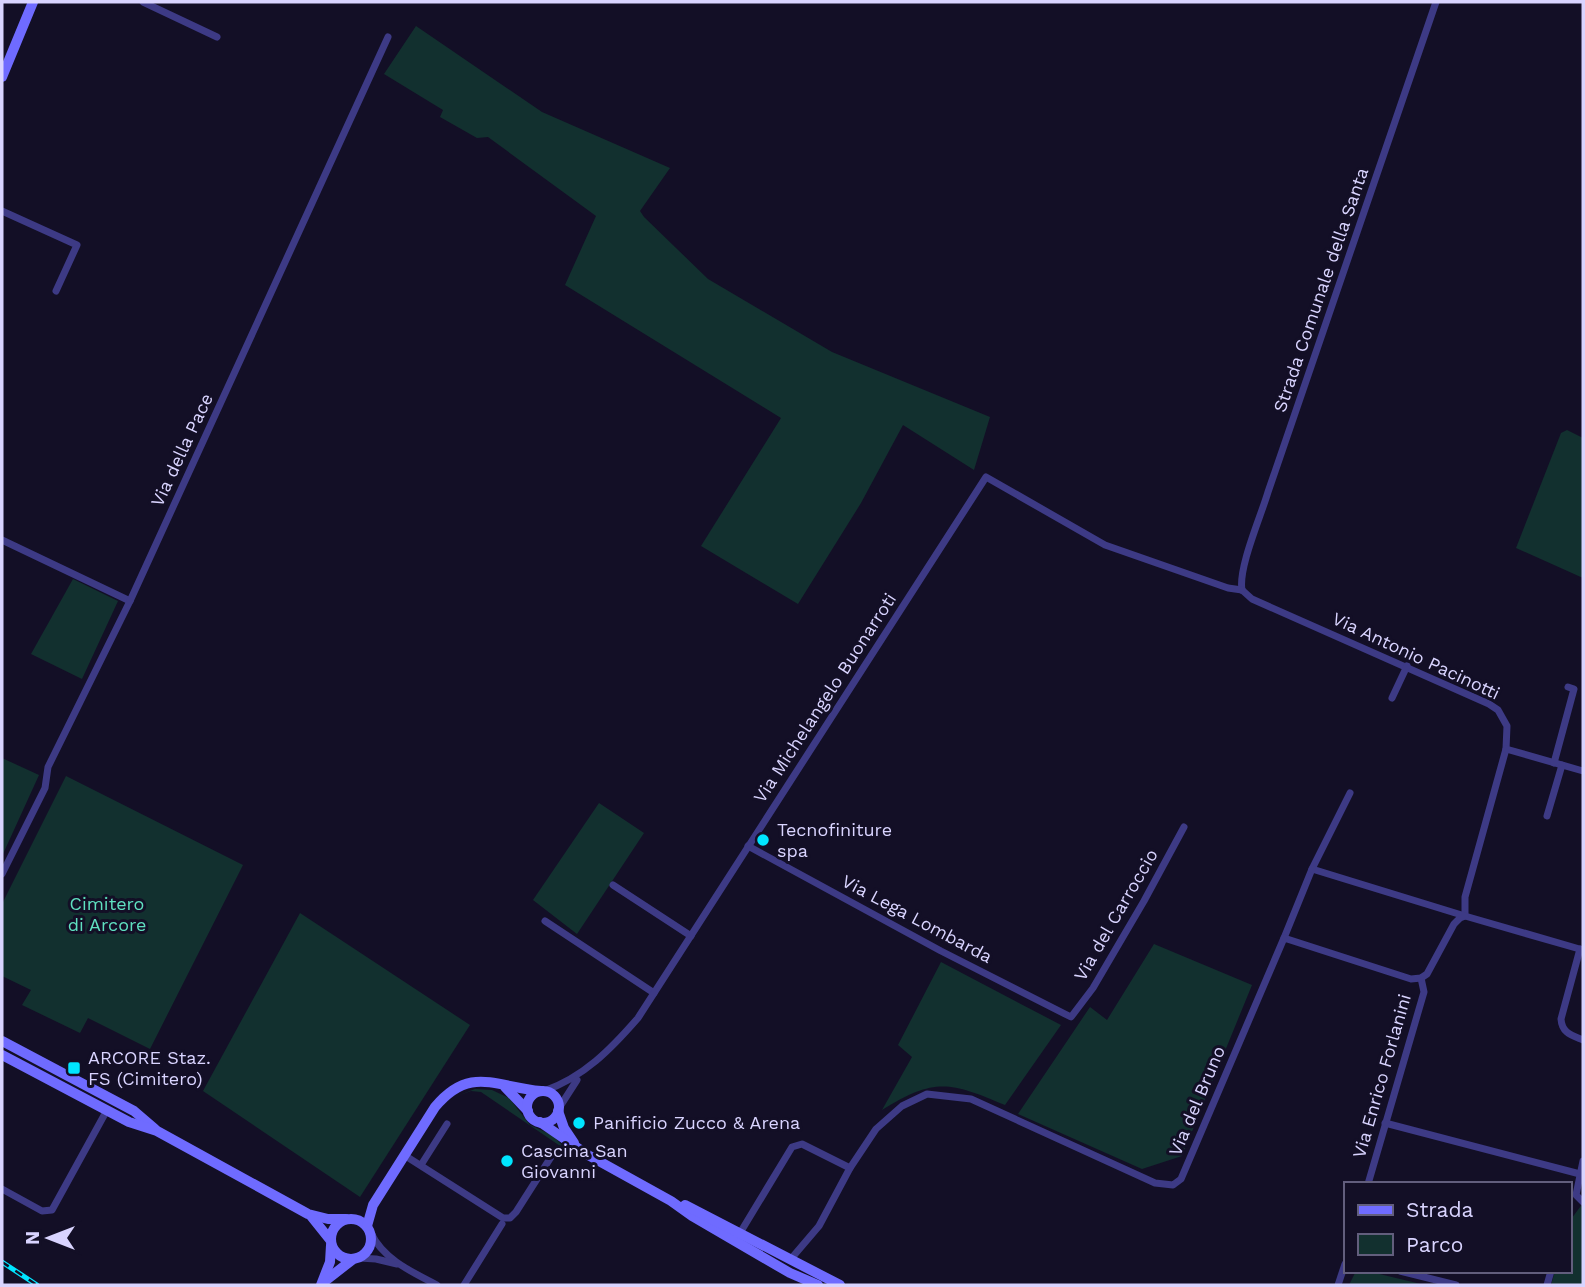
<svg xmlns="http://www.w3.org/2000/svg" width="1585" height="1287" viewBox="0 0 1585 1287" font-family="'Work Sans',sans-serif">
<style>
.green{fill:#12302f}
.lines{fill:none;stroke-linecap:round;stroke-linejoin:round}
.street{stroke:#3d3a85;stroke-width:7}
.secondary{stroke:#6f6bff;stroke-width:10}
.rail-casing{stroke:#00e5ff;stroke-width:5}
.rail{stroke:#130f26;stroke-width:2.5;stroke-dasharray:8;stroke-linecap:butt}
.poi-dot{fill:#00e5ff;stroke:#130f26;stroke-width:2.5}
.labels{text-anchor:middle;stroke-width:6;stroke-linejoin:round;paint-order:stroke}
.street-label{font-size:18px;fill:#d9d4ff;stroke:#130f26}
.poi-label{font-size:18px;fill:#d9d4ff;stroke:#130f26;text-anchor:start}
.park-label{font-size:18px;fill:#5fe0c0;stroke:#130f26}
</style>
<rect width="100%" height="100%" fill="#130f26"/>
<g class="green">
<polygon points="416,26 542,112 670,168 640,211 644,217 708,279 832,352 990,417 974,470 903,425 861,503 798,604 701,546 781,418 565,285 596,216 488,137 477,138 440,117 443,110 384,74"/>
<polygon points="1567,430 1583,438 1583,578 1516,548 1561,433"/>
<polygon points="73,579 118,601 82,679 31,654"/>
<polygon points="2,758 39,775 3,854 2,853"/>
<polygon points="66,776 243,865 150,1049 88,1018 80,1033 22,1005 31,990 2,976 2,904"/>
<polygon points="599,803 644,833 577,934 533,900"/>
<polygon points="300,913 470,1025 360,1197 203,1091"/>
<polygon points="1154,944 1252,985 1182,1156 1142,1169 1018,1114 1090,1007 1107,1020"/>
<path d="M941,962L1061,1025L1005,1105C950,1082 935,1077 882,1110L912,1057L898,1045Z"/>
<polygon points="475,1089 492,1090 509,1098 530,1125 552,1135 569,1152 481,1092 471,1091 457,1096"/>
<polygon points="1583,1203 1583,1285 1551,1285 1555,1271 1569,1271 1569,1222"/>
<polygon points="1360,1271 1367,1271 1425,1285 1349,1285 1355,1273"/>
</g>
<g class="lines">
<g class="street">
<polyline points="143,2 217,37"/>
<polyline points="2,211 77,245 56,291"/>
<polyline points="2,540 130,601"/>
<path d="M1242,590C1238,568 1261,516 1268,492L1436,2"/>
<polyline points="1242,590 1252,599 1489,704 1498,710 1507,726 1506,749 1465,897 1465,916 1583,950"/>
<polyline points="1392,698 1407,666"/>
<polyline points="1506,749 1583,771"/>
<polyline points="1554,763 1574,689 1568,687"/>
<polyline points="1547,816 1562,765"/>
<polyline points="748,846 941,951 1071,1017 1093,988 1144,901 1184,827"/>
<polyline points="2,874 45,788 48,767 130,601 388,37"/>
<polyline points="613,885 691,936"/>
<polyline points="545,921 654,993"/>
<polyline points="1284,938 1312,869 1350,793"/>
<path d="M1580,949L1561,1019C1562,1033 1571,1035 1583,1040"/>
<path d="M544,1091C584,1077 611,1049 638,1018L986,477L1105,545L1228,588L1242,590"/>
<polyline points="559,1108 577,1080"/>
<polyline points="1385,1123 1580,1174"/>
<polyline points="404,1155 503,1218 510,1218 516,1212 551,1157"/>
<polyline points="1583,1161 1576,1195 1583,1202"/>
<polyline points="421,1165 447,1124"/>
<polyline points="1368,1184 1424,992 1421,978"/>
<polyline points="2,1189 42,1211 52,1210 107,1110"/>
<path d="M371,1233C383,1259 412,1272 437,1285"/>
<polyline points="740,1233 792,1147 802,1144 850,1168"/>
<polyline points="359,1258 376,1259 397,1264"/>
<polyline points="790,1260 819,1226 850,1168 876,1129 902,1106 927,1094 971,1099 1155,1183 1173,1185 1181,1179 1284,938 1411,979 1421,978 1427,974 1454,924 1460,918 1465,916 1312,869"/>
<polyline points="1400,1271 1456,1285"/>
<polyline points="464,1285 502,1224"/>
<polyline points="1338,1285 1345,1264"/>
<polyline points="1547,1285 1551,1271"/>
</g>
<g class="secondary">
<polyline points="2,77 33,2"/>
<polyline points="2,1041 134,1111 155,1129"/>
<polyline points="2,1055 129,1122 157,1131 308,1214 328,1219 346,1219"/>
<polyline points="505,1087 528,1111"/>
<circle cx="543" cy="1107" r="16"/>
<polyline points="558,1111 564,1128 574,1143"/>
<polyline points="540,1122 588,1155 671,1201 692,1216 790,1273 818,1285"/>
<polyline points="685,1205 840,1285"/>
<polyline points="311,1216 331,1241"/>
<circle cx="351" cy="1239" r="20"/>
<path d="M367,1226L373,1205L435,1107C470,1065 495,1087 541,1091"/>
<polyline points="325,1281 352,1260"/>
<polyline points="321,1285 330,1262 331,1245"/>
</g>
<g class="rail-casing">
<polyline id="rail" points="2,1262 37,1285"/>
</g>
<use href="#rail" class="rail"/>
</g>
<g class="poi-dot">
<circle cx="763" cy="840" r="7"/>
<rect x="67" y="1061" width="14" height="14" rx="3.5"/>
<circle cx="579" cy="1123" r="7"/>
<circle cx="507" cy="1161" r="7"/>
</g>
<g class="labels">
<g class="street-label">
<text transform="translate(1321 290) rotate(-71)" y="6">Strada Comunale della Santa</text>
<text transform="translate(182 450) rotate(-65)" y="6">Via della Pace</text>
<text transform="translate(1416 656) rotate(25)" y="6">Via Antonio Pacinotti</text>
<text transform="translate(825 698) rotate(-57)" y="6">Via Michelangelo Buonarroti</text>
<text transform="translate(1116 915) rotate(-60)" y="6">Via del Carroccio</text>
<text transform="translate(917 919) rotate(28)" y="6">Via Lega Lombarda</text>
<text transform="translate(1382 1076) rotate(-74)" y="6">Via Enrico Forlanini</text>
<text transform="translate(1197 1101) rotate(-67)" y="6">Via del Bruno</text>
</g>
<g class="poi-label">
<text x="777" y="836">Tecnofiniture<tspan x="777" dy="21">spa</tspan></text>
<text x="88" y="1064">ARCORE Staz.<tspan x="88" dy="21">FS (Cimitero)</tspan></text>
<text x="593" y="1129">Panificio Zucco &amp; Arena</text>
<text x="521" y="1157">Cascina San<tspan x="521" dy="21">Giovanni</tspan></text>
</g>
<g class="park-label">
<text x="107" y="910">Cimitero<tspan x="107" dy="21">di Arcore</tspan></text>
</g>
</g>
<rect width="1585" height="1287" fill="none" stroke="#d9d4ff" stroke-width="7"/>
<rect x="1344" y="1182" width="228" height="91" fill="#130f26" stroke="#625e7d" stroke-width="2"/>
<rect x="1358" y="1205" width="35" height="10" fill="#6f6bff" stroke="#625e7d" stroke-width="2"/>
<text x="1406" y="1217" font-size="21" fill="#d9d4ff">Strada</text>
<rect x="1358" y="1234" width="35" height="21" fill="#12302f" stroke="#625e7d" stroke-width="2"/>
<text x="1406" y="1252" font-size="21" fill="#d9d4ff">Parco</text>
<g transform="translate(49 1238) rotate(270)" stroke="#130f26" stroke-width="5" paint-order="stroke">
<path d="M0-5L12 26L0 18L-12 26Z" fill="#d9d4ff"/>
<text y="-10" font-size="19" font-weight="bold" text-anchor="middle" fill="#d9d4ff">N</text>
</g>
</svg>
